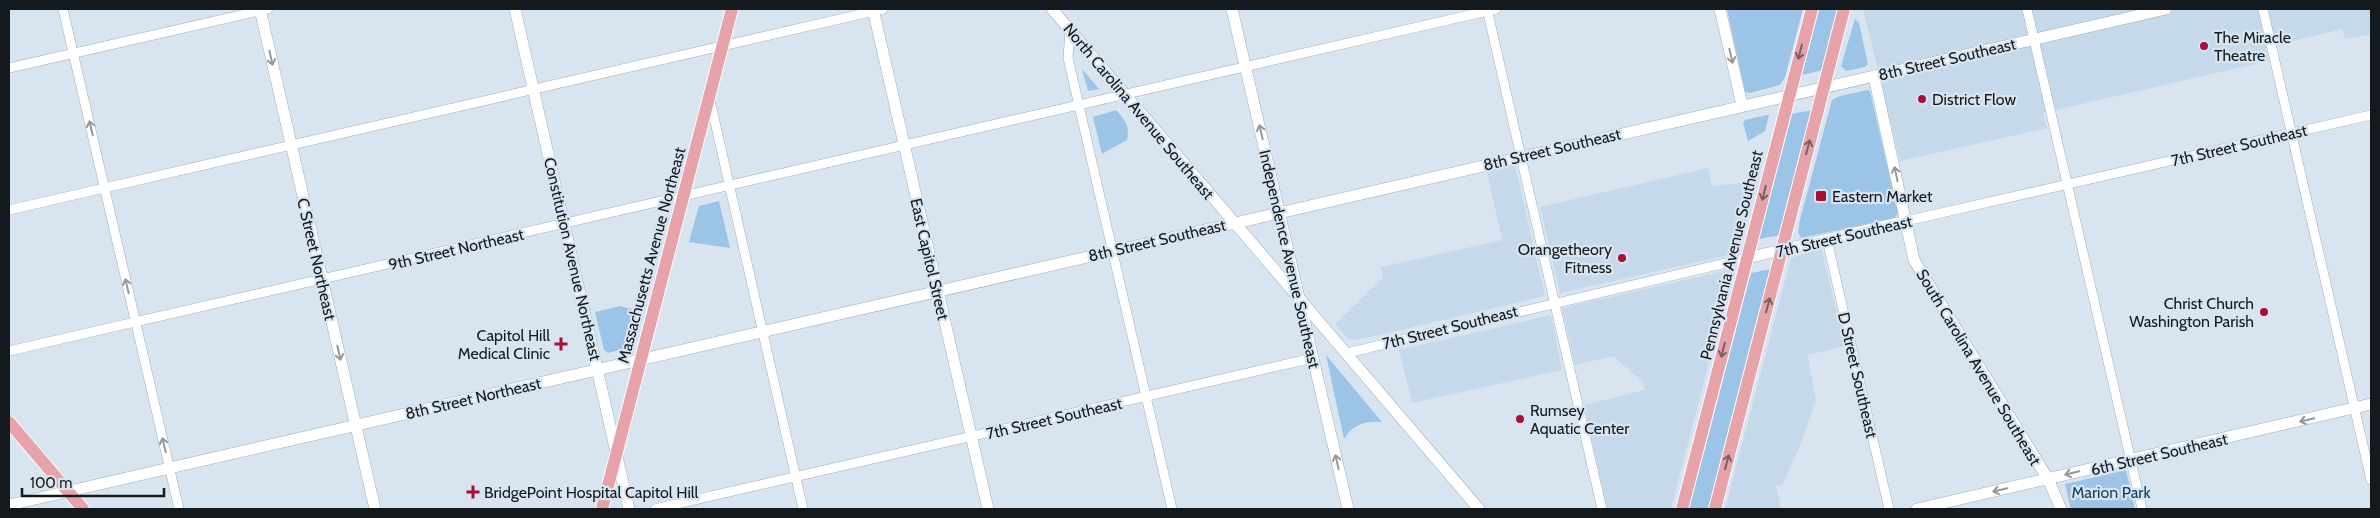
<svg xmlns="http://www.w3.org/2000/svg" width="2380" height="518" viewBox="0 0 2380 518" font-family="Cabin,sans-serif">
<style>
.built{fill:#c6d9ea}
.green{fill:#9bc4e7}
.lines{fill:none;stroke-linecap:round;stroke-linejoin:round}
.street-casing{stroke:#9facb7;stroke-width:10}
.secondary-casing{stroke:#9facb7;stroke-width:12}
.primary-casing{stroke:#fff;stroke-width:14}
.street{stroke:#fff;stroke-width:9}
.secondary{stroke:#fff;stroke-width:11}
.primary{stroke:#e6a3aa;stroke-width:12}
.oneway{stroke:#7d5e64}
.oneway2{stroke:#959899}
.poi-dot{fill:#a70f37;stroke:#d8e5f1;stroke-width:2}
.labels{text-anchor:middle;stroke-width:4.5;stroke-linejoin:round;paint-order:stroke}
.poi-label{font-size:16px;fill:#14191d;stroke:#d8e5f1;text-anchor:start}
.street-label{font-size:16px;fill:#14191d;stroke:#d8e5f1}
.park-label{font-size:16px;fill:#103e5f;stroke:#d8e5f1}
</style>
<rect width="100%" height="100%" fill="#d8e5f1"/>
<g class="built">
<polygon points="1863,9 2371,9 2371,34 2345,39 2342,29 2265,48 2268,61 2043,113 2047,128 1900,161"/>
<polygon points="1515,165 1545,296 1367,338 1349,340 1335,324 1383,277 1381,267 1502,240 1487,172"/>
<polygon points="1708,168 1712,186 1758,181 1740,246 1734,254 1560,293 1540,207"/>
<polygon points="1821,248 1845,346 1808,355 1816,401 1799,448 1782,485 1776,486 1781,509 1725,509 1791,258"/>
<polygon points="1729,270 1732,273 1671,509 1607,509 1584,405 1645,390 1643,383 1614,356 1575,365 1562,308"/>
<polygon points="1551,315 1562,370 1412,403 1399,350"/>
</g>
<g class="green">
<polygon points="1727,9 1803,9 1785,77 1780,85 1750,93 1745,92"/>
<polygon points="1819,9 1839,9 1823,70 1802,75"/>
<polygon points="1855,19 1859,23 1868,64 1865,67 1846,71 1841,66"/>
<polygon points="1082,69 1099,89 1088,91"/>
<polygon points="1867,90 1870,91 1895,200 1898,201 1898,214 1894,218 1801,238 1798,232 1800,220 1832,100 1840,96"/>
<path d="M1116,110C1125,120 1130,126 1127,140L1102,154L1093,117Z"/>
<polygon points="1812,110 1780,235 1759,239 1792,114"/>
<polygon points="1767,115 1769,115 1765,131 1748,141 1743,123 1745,120"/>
<polygon points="719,201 730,248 689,242 699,206"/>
<polygon points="1771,269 1708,509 1689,509 1751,273"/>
<polygon points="620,306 635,310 626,348 608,353 604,350 595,312"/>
<path d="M1326,355L1382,422C1366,421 1353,424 1344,439Z"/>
<polygon points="2126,470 2135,509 2071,509 2065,484"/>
</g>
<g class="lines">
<g class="street-casing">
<g id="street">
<polyline points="63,9 179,509"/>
<polyline points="1487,9 1602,509"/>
<polyline points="2027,9 2142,509"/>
<polyline points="2263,9 2371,480"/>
<polyline points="1070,31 1068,58 1172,509"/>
<polyline points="9,68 268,9"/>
<polyline points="710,100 803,509"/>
<polyline points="9,210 883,9"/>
<polyline points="1906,221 2371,115"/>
<polyline points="1827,240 1889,509"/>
<polyline points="9,351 1496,9"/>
<polyline points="1347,353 1747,258"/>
<polyline points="655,509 1313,358"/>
</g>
</g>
<g class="secondary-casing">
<g id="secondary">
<polyline points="260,9 375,509"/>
<polyline points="515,9 629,509"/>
<polyline points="873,9 988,509"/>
<polyline points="1052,9 1479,509"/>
<polyline points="1232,9 1348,509"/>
<polyline points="1720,9 1742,105"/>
<polyline points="1874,76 1914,260 2048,479 2061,509"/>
<polyline points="1747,258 1906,221"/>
<polyline points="9,505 2166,9"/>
<polyline points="1917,509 2371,404"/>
</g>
</g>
<g class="primary-casing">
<g id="primary">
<polyline points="9,422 83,509"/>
<polyline points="602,509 732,9"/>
<polyline points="1682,509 1812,9"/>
<polyline points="1715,509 1844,9"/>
</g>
</g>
<use href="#street" class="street"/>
<use href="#secondary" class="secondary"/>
<use href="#primary" class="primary"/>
</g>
<defs><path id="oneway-shaft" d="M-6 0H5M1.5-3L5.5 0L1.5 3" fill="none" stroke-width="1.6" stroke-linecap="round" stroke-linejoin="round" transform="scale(1.25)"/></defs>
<g class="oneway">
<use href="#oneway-shaft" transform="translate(1800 52) rotate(105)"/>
<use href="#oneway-shaft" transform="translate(1808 147) rotate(-75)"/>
<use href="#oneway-shaft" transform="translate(1764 193) rotate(104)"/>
<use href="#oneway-shaft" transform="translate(1768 305) rotate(-75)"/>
<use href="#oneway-shaft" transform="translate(1723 350) rotate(104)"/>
<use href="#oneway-shaft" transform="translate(1727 462) rotate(-75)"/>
</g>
<g class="oneway2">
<use href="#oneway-shaft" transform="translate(1731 56) rotate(77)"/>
<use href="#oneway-shaft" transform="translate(271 58) rotate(77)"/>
<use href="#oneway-shaft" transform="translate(91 128) rotate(-103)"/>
<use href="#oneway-shaft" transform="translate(1261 132) rotate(-103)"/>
<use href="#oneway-shaft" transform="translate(1896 174) rotate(-102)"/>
<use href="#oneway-shaft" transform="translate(127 286) rotate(-103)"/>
<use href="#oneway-shaft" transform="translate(339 353) rotate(77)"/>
<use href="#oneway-shaft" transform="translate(2307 420) rotate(167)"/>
<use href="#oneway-shaft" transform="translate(164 445) rotate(-103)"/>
<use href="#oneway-shaft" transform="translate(1337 462) rotate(-103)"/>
<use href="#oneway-shaft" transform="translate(2072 473) rotate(167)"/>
<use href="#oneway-shaft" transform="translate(2000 490) rotate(167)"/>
</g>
<g class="poi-dot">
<circle cx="2204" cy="46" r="5"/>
<circle cx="1922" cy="99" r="5"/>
<rect x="1815" y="190" width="12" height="12" rx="2.5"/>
<circle cx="1622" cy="258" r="5"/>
<circle cx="2264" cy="312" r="5"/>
<path d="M558.5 336.5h5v5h5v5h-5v5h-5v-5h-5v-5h5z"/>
<circle cx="1520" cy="419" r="5"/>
<path d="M470.5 484.5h5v5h5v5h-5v5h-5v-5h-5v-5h5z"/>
</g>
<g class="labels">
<g class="poi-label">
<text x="2214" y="43">The Miracle<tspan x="2214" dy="18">Theatre</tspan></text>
<text x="1932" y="105">District Flow</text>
<text x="1832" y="202">Eastern Market</text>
<text x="1612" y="255" text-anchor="end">Orangetheory<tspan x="1612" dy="18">Fitness</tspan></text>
<text x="2254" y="309" text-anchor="end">Christ Church<tspan x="2254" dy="18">Washington Parish</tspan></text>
<text x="550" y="341" text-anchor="end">Capitol Hill<tspan x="550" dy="18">Medical Clinic</tspan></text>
<text x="1530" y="416">Rumsey<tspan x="1530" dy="18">Aquatic Center</tspan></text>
<text x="484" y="498">BridgePoint Hospital Capitol Hill</text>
</g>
<g class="street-label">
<text transform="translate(1947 59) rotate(-13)" y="6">8th Street Southeast</text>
<text transform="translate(1139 111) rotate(50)" y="6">North Carolina Avenue Southeast</text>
<text transform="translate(2239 145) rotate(-13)" y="6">7th Street Southeast</text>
<text transform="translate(1552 149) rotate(-13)" y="6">8th Street Southeast</text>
<text transform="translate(1844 236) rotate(-13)" y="6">7th Street Southeast</text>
<text transform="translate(1157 240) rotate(-13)" y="6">8th Street Southeast</text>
<text transform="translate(456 249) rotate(-13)" y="6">9th Street Northeast</text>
<text transform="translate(651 255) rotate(-75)" y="6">Massachusetts Avenue Northeast</text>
<text transform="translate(1731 255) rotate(-76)" y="6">Pennsylvania Avenue Southeast</text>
<text transform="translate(317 259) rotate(77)" y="6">C Street Northeast</text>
<text transform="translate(573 259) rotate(77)" y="6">Constitution Avenue Northeast</text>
<text transform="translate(930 259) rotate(77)" y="6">East Capitol Street</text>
<text transform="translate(1290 259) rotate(77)" y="6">Independence Avenue Southeast</text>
<text transform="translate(1450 327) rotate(-14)" y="6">7th Street Southeast</text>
<text transform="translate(1979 367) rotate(59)" y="6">South Carolina Avenue Southeast</text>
<text transform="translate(1858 375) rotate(77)" y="6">D Street Southeast</text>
<text transform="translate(473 398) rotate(-13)" y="6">8th Street Northeast</text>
<text transform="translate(1054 418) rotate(-13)" y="6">7th Street Southeast</text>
<text transform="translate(2159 454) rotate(-13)" y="6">6th Street Southeast</text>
</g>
<g class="park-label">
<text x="2111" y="498">Marion Park</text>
</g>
</g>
<rect width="2380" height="518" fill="none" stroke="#14191d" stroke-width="20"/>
<path d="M22 488v8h142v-8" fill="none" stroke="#14191d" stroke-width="2.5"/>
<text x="30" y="488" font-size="15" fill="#14191d" stroke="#d8e5f1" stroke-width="4" paint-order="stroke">100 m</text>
</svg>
